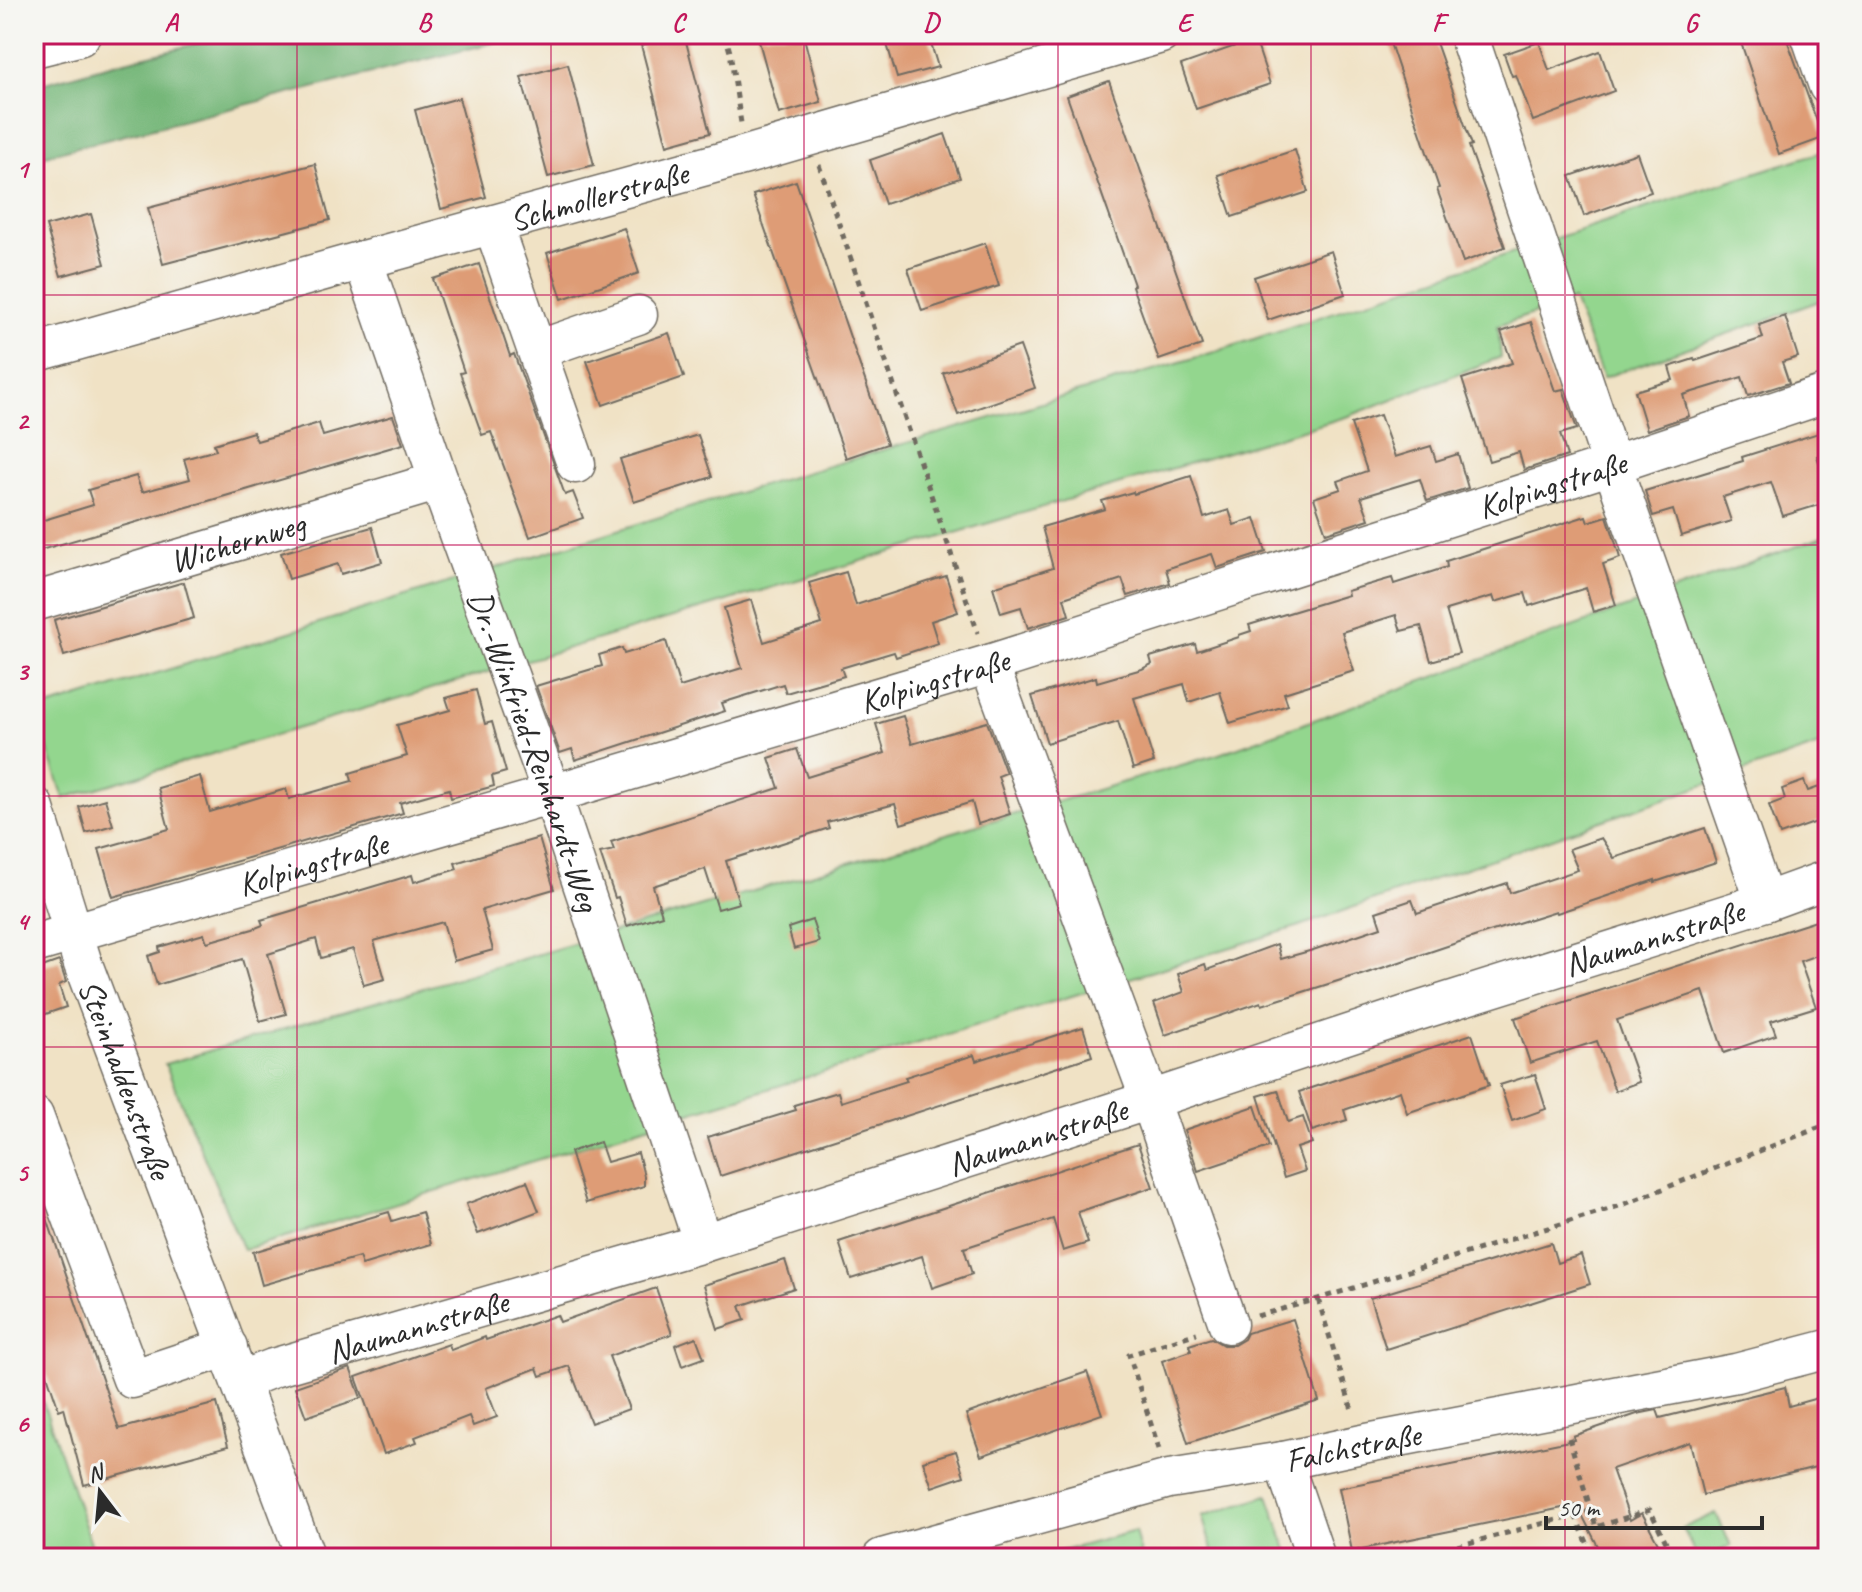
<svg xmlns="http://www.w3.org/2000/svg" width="1862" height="1592" viewBox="0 0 1862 1592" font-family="Caveat,sans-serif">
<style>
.green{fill:#93d68e;stroke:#5f805c;stroke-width:2}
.forest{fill:#76b779;stroke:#507152;stroke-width:2}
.building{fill:#de9c76}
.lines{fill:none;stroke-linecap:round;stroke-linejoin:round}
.minor-casing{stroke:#706b61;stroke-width:41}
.major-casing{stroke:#706b61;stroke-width:47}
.path{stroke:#706b61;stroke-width:5;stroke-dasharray:6 6;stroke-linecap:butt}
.minor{stroke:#fff;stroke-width:38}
.major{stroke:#fff;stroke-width:44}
.grid{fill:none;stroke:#c2185b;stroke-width:2;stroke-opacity:0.55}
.labels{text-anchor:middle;stroke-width:6;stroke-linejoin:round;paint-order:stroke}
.street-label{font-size:34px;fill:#2b2b2b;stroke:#f6f6f2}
.neatline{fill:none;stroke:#c2185b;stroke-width:3}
.grid-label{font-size:26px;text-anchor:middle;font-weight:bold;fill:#c2185b}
</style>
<rect width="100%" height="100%" fill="#f6f6f2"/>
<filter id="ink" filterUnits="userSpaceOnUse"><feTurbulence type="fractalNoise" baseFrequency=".0125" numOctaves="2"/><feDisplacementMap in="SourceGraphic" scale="16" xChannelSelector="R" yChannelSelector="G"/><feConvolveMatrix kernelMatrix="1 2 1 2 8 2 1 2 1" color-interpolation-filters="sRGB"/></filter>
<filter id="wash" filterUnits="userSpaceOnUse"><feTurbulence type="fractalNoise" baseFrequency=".006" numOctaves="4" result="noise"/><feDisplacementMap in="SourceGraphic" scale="32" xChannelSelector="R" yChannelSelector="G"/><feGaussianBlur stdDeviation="1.8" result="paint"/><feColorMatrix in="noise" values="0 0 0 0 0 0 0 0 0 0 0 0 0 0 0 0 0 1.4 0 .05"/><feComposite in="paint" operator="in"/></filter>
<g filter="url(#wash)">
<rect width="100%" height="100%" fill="#f0e2c5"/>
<g class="green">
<polygon points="1828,150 1828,298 1603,378 1573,300 1498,326 1501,357 1349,416 64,798 35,711 734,494 1221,350 1694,192"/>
<polygon points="1828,535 1828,742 1297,927 243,1250 165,1064 1219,754"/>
<polygon points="34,1376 96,1558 34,1558"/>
<polygon points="1268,1495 1290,1558 1215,1558 1202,1516"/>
<polygon points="1716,1513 1731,1546 1705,1558 1697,1558 1683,1528"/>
<polygon points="1135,1531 1142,1558 1037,1558"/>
</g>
<g class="forest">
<polygon points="236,34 528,34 34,158 34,86 121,62"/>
<polygon points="34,265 48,323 34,327"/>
</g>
<g id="blocks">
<g class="building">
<polygon points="684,34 710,133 667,145 641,45"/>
<polygon points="757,34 803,34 821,102 779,114"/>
<polygon points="884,34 928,34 938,67 897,78"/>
<polygon points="1387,34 1433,34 1472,145 1469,146 1505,247 1463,262 1437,189 1439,188"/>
<polygon points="1738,34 1785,34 1823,138 1779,154"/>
<polygon points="1255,39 1270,84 1196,109 1181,65"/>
<polygon points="1539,42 1549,70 1600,51 1614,91 1533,121 1516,75 1512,76 1504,54"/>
<polygon points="568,64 594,165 548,177 521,77"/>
<polygon points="1109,81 1202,345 1159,360 1132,286 1134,285 1067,96"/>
<polygon points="459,98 486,197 441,209 415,110"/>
<polygon points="945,134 960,178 885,204 870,160"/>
<polygon points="1295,150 1308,192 1232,217 1218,175"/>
<polygon points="1637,153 1651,192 1584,216 1570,176"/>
<polygon points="315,164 330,220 163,264 148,208"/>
<polygon points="796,181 887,444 846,458 753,195"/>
<polygon points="91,214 105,264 61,276 46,226"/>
<polygon points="624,228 639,273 562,299 547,253"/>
<polygon points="985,243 999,286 922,311 908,269"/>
<polygon points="1331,251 1345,294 1268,320 1254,277"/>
<polygon points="479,264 510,356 514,354 565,495 573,492 583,518 530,537 491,432 482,435 460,373 464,372 433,279"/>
<polygon points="1785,316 1798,357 1782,362 1789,383 1748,396 1742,377 1683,395 1689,416 1647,430 1635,391 1673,380 1669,367 1694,359 1695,361 1763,338 1759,325"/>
<polygon points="1531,322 1555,391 1563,389 1577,429 1560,434 1567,456 1524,470 1519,452 1489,461 1462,379 1512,363 1501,332"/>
<polygon points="669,333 684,377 603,405 587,361"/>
<polygon points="1020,346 1035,388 958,415 943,373"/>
<polygon points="1380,415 1395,457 1431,446 1436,461 1458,454 1468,488 1427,501 1420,479 1361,497 1369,519 1326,533 1314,498 1341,489 1338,481 1367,471 1351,424"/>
<polygon points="393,416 403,444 34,552 34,523 93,505 88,490 136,476 142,492 190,479 184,459 216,450 214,444 253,432 257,441 319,423 323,436"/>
<polygon points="1828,430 1828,453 1817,456 1828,490 1828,502 1783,516 1771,482 1723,497 1731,521 1681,536 1673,510 1653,516 1645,491 1743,461 1742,457"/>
<polygon points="698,435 712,477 634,502 620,459"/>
<polygon points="1191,476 1204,518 1229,510 1234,525 1255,518 1266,552 1217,568 1212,554 1166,569 1170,583 1128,596 1122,579 1064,598 1069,615 1028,628 1021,607 1001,613 993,587 1053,568 1042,527 1105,509 1102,501 1133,492 1134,494"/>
<polygon points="1586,516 1588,522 1607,516 1613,534 1620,558 1603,564 1616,605 1593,612 1586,588 1529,606 1525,593 1495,602 1493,596 1446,610 1459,653 1431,661 1421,626 1401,631 1396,615 1342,632 1354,671 1284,693 1288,705 1230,723 1220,692 1189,702 1184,684 1134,698 1154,762 1133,769 1118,721 1047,743 1032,696 1096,677 1097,682 1142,669 1152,664 1150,657 1195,644 1197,651 1239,637 1239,635 1251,631 1249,625 1348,595 1347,591 1392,578 1394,584 1447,567 1446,561"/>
<polygon points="372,527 382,562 341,574 338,564 289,579 281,553"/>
<polygon points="846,572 856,605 946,576 958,612 931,621 938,643 896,657 894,652 841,668 844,676 786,693 783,684 722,703 725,711 575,760 572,749 560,753 536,686 602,666 599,655 622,648 624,654 666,641 680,687 742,668 724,608 751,600 764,642 822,624 809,583"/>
<polygon points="184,582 194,618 64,656 54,620"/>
<polygon points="476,690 485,724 492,722 506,772 492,776 494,786 451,798 449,789 400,803 403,813 113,897 99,849 169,829 158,788 200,776 210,812 286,789 289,799 352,781 350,773 407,756 397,725 450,710 446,698"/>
<polygon points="903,716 912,744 987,722 1006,773 998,776 1010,814 978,824 972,802 901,824 895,804 827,822 829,828 726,861 739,903 718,909 705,869 653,886 662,915 627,926 618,897 615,898 600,853 614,850 611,842 779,788 769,758 797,749 807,777 885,753 876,724"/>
<polygon points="1804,781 1808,791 1828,784 1828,818 1780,835 1769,805 1785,799 1782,789"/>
<polygon points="105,799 113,825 86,833 79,807"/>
<polygon points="1705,828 1716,862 1655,882 1655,880 1557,913 1556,911 1489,932 1358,976 1357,975 1262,1005 1261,1002 1165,1035 1154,1003 1184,992 1178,974 1205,964 1207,970 1277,944 1281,959 1313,950 1381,927 1376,912 1412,900 1417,913 1507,883 1510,893 1578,870 1569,849 1601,838 1614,858"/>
<polygon points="539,838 554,889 482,910 493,950 454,961 443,922 374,941 385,979 364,985 353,949 321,958 316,939 268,954 286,1014 260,1021 242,959 157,985 148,956 160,952 159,947 204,934 207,942 253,929 263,925 261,920 412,875 414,882 457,869 455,863"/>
<polygon points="812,920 819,942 794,949 788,928"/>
<polygon points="1816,921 1826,952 1800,961 1816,1007 1771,1021 1776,1035 1724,1053 1703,991 1617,1020 1639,1082 1615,1091 1597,1041 1530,1063 1515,1018"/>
<polygon points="59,961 66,982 59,985 66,1007 34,1018 34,970"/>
<polygon points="1083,1027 1092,1056 720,1176 708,1137 796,1110 794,1105 838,1092 841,1102 907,1081 905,1077 974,1055 976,1061"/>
<polygon points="1472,1034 1489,1085 1407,1113 1400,1091 1344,1110 1347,1120 1312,1131 1299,1092"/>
<polygon points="1535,1074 1546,1109 1512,1121 1500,1085"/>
<polygon points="1278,1090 1288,1122 1303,1117 1312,1143 1297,1148 1305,1171 1284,1178 1258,1096"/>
<polygon points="1255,1106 1269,1147 1198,1171 1184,1130"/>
<polygon points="600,1142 607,1162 638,1153 644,1176 644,1186 586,1203 570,1152"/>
<polygon points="1138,1144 1153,1187 1078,1212 1088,1243 1063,1251 1053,1219 964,1248 972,1274 932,1288 922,1256 851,1279 839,1242"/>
<polygon points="527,1181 539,1211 478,1234 466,1204"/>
<polygon points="38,1192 119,1429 217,1403 228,1446 84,1485 64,1408 59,1410 34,1336 34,1193"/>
<polygon points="389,1212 392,1221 422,1212 431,1244 362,1265 359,1257 262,1285 253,1252"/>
<polygon points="1551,1243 1557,1263 1581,1255 1590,1284 1386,1349 1370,1298"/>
<polygon points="785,1260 794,1288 740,1306 745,1320 718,1329 704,1285"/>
<polygon points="656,1288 672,1334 609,1356 629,1409 591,1423 569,1366 540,1376 537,1368 486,1388 497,1417 473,1426 469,1416 415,1437 417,1442 384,1454 356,1377 449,1344 451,1350 485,1337 486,1340 557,1315 560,1322"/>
<polygon points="1293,1319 1319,1401 1188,1443 1162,1361 1191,1351 1189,1345 1211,1338 1223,1345 1234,1345 1244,1339 1247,1333"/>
<polygon points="696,1337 704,1358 682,1366 675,1345"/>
<polygon points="350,1368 361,1398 306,1417 295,1387"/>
<polygon points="1087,1372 1102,1414 981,1456 966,1414"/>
<polygon points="1785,1387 1789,1406 1828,1395 1828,1464 1703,1495 1690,1442 1612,1469 1630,1520 1642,1513 1666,1558 1604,1558 1577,1505 1352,1551 1339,1488 1574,1440 1573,1436 1637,1414 1657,1410 1660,1418"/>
<polygon points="956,1451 964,1476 932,1487 923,1461"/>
</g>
</g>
</g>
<g filter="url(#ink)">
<use href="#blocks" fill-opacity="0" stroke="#706b61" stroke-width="2"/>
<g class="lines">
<g class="minor-casing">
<g id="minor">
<polyline points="1468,34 1612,465 1765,902"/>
<polyline points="1810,34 1828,86"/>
<polyline points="493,225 576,464"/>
<path id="s1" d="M363,260L439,481L552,794L703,1243"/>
<polyline points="537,350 638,315"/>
<path id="s2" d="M34,353L363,260L746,155L1161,34"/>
<path id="s3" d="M34,602L439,481"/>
<polyline points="989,664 1150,1100 1228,1324"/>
<path id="s4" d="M34,806L83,964L306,1558"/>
<path id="s5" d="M34,944L552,794L989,664L1612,465L1828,393"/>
<polyline points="34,1116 132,1379 228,1347"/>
<path id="s6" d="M240,1381L273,1368L703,1243L1150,1100L1415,1012L1765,902L1828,879"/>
<polyline points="1283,1461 1316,1558"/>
<path id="s7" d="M882,1558L1169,1479L1283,1461L1362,1444L1736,1373L1828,1349"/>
</g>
</g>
<g class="major-casing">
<polyline id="major" points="34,45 78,34"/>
</g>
<g class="path">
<polyline points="725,34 730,52 741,123"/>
<polyline points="819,165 978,633"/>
<polyline points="1318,1299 1353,1413"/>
<polyline points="1257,1316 1318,1299 1622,1205 1828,1124"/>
<polyline points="1569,1438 1596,1527 1650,1510 1674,1558"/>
<polyline points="1159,1449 1129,1355 1197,1333"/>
<polyline points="1575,1515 1594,1558"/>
<polyline points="1411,1558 1591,1511"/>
</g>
<use href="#minor" class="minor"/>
<use href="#major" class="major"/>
</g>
</g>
<path class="grid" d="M297,34V1558M551,34V1558M804,34V1558M1058,34V1558M1311,34V1558M1565,34V1558M34,295H1828M34,545H1828M34,796H1828M34,1047H1828M34,1297H1828"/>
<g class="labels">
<g class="street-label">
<text dy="12" stroke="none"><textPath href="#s2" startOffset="586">Schmollerstraße</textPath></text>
<text dy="12" stroke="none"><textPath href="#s5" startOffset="1586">Kolpingstraße</textPath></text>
<text dy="12" stroke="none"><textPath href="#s3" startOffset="212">Wichernweg</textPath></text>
<text dy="12" stroke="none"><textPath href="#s5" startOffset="938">Kolpingstraße</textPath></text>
<text dy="12" stroke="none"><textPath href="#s1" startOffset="520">Dr.-Winfried-Reinhardt-Weg</textPath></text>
<text dy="12" stroke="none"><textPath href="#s5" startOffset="290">Kolpingstraße</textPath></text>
<text dy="12" stroke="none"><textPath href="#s6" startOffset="1482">Naumannstraße</textPath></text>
<text dy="12" stroke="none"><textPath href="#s4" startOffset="288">Steinhaldenstraße</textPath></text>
<text dy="12" stroke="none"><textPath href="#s6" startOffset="834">Naumannstraße</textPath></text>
<text dy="12" stroke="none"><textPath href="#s6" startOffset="186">Naumannstraße</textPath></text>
<text dy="12" stroke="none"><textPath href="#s7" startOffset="484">Falchstraße</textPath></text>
</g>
</g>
<rect width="1862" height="1592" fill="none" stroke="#f6f6f2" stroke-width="88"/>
<g transform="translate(100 1492) rotate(344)" stroke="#f6f6f2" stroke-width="6" paint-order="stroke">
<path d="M0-6L14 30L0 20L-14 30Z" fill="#2b2b2b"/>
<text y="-12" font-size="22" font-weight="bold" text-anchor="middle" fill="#2b2b2b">N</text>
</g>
<path d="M1546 1516v12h216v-12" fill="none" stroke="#2b2b2b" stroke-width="4"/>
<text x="1558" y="1516" font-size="24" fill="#2b2b2b" stroke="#f6f6f2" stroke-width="6" paint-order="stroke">50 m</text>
<rect x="44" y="44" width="1774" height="1504" class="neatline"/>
<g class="grid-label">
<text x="171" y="31">A</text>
<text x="424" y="31">B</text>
<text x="678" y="31">C</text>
<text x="931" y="31">D</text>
<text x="1184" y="31">E</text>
<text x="1438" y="31">F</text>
<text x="1691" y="31">G</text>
<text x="22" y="178">1</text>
<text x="22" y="429">2</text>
<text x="22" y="680">3</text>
<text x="22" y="930">4</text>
<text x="22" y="1181">5</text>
<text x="22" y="1432">6</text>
</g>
</svg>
